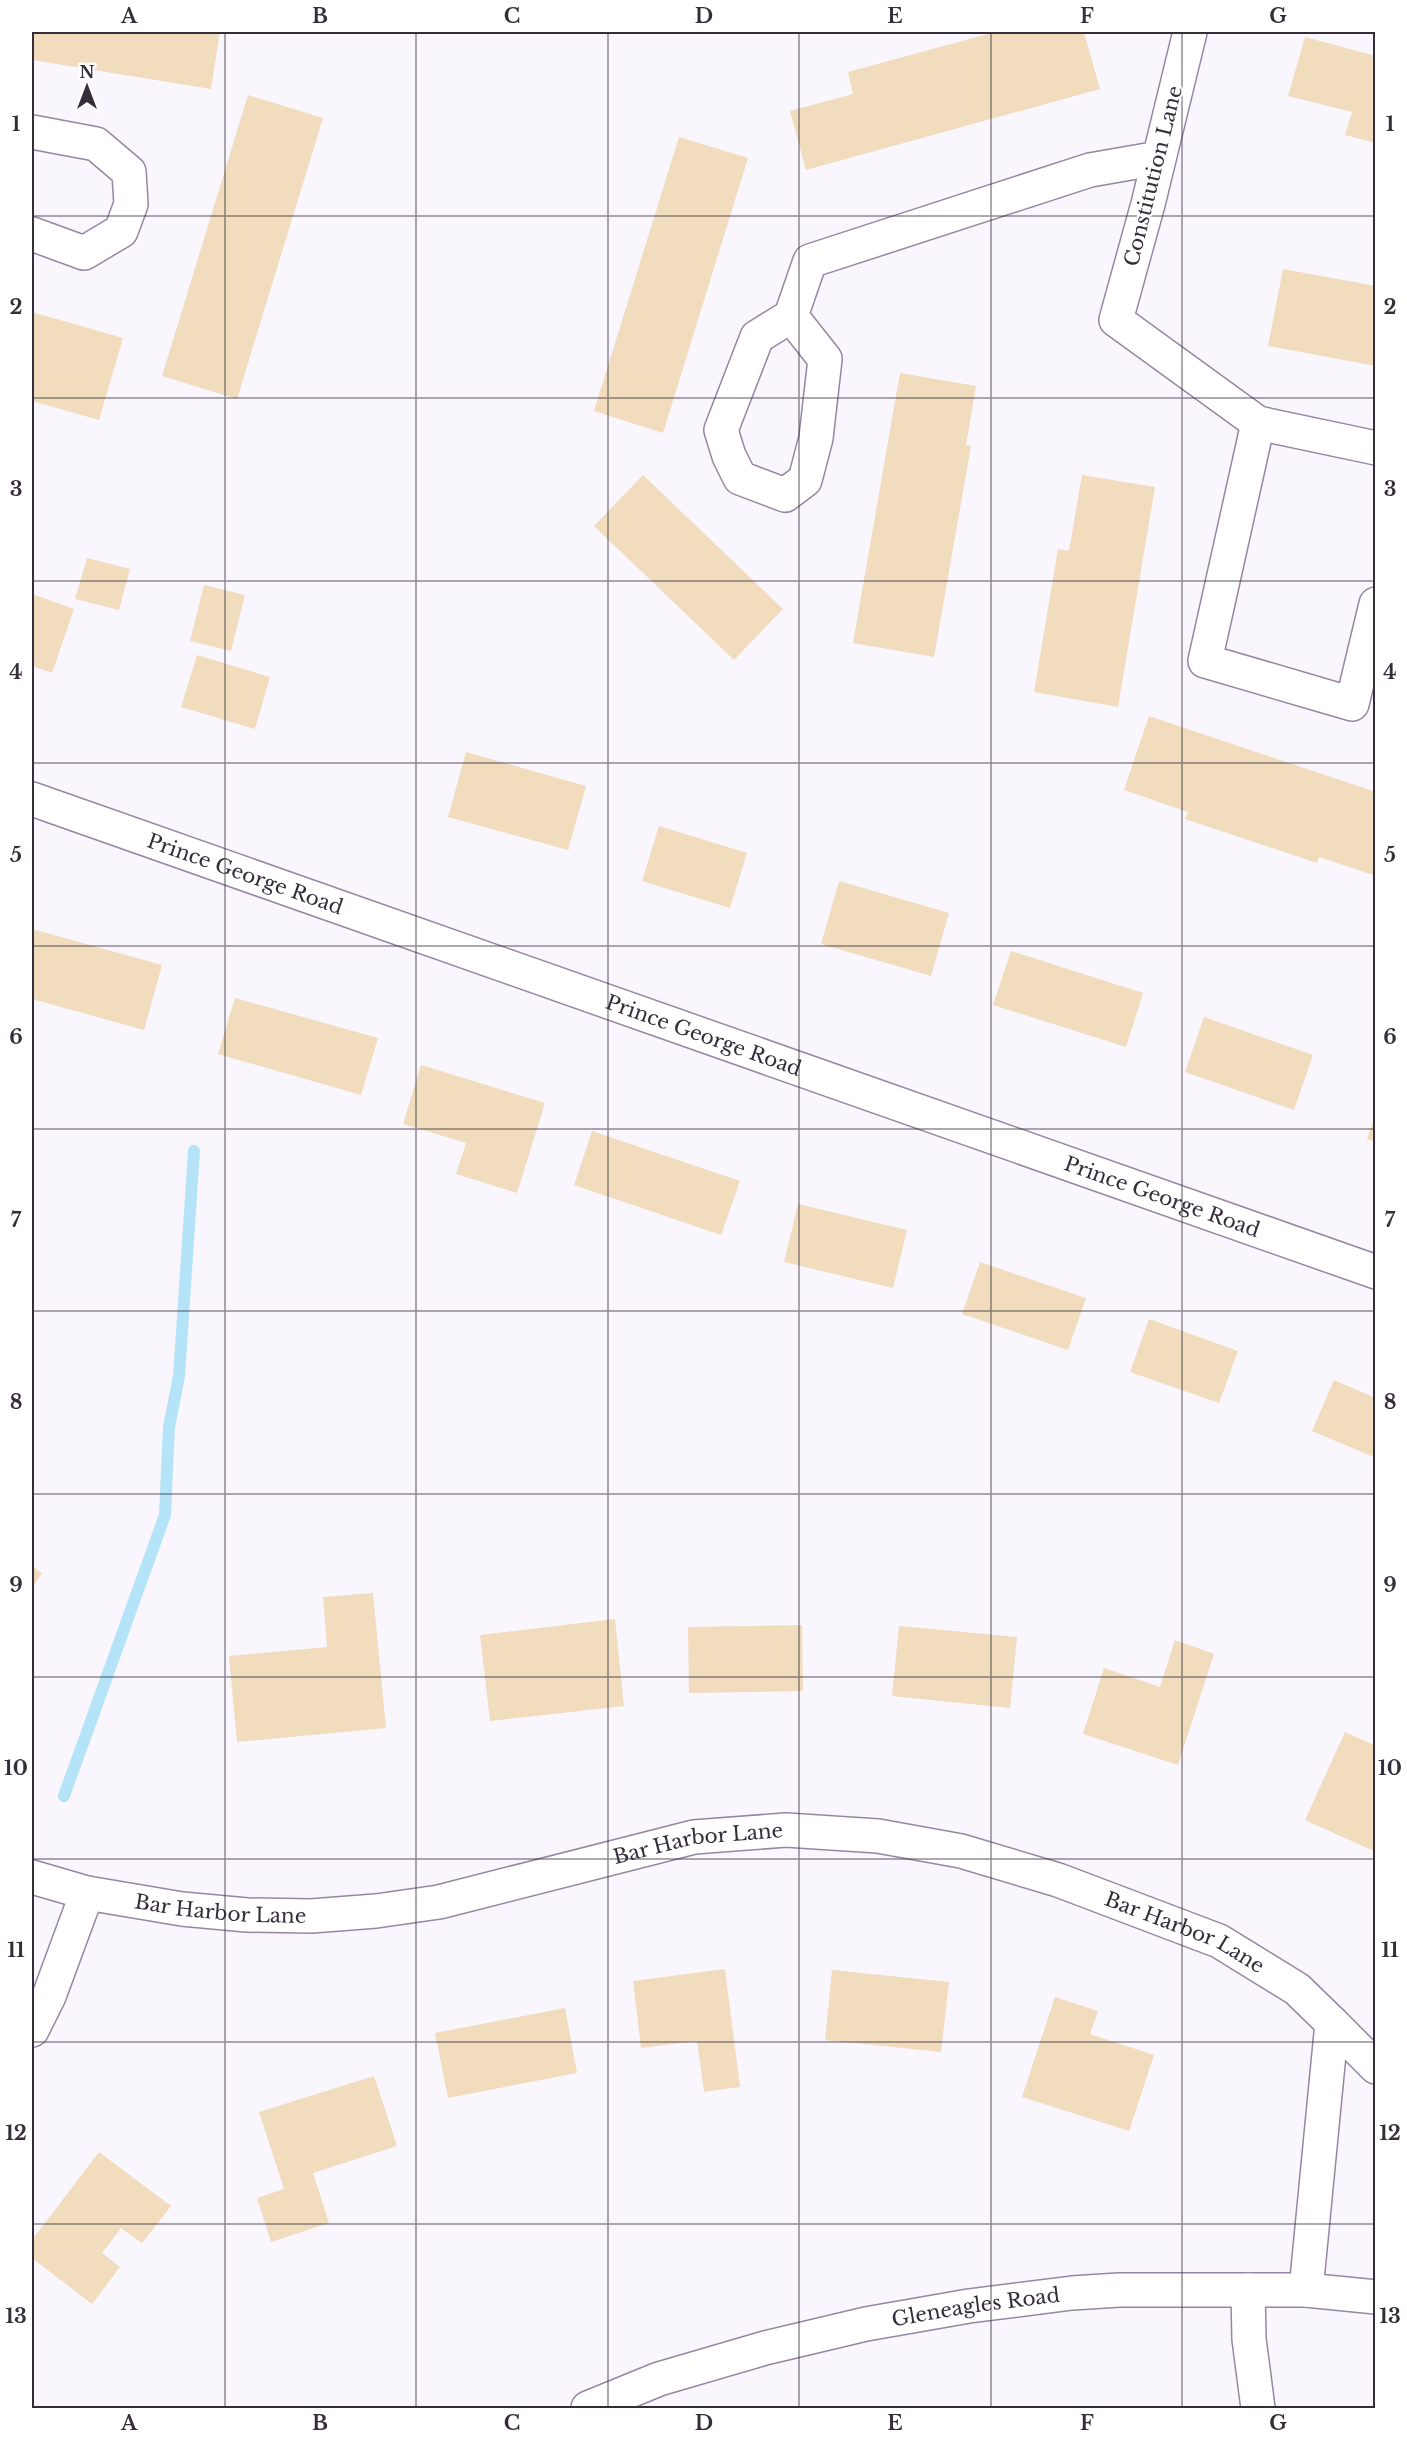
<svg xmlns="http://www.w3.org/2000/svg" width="1407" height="2440" viewBox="0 0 1407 2440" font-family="'Libre Baskerville',serif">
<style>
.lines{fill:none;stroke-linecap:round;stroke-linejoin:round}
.stream{stroke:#b5e4f9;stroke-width:12}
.building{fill:#f1dcbd}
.minor-casing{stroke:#9786a3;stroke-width:36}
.minor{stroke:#fff;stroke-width:33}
.grid{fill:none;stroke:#352e3a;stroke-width:1.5;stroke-opacity:0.55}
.labels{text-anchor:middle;stroke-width:4.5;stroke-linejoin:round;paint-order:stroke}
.street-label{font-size:20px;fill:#352e3a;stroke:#fff}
.neatline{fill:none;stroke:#352e3a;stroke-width:2}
.grid-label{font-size:20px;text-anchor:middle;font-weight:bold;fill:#352e3a}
</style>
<rect width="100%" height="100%" fill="#faf6fd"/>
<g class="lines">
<polyline class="stream" points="64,1796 165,1515 169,1427 179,1376 194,1151"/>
</g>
<g class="building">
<polygon points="32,32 220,32 211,89 32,60"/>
<polygon points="995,32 1084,32 1100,89 806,170 790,111 853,94 848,72"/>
<polygon points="1305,37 1376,56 1376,143 1345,135 1352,112 1288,96"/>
<polygon points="248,95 323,118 237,399 162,376"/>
<polygon points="679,137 748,158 663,433 594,411"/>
<polygon points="1283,269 1376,286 1376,366 1268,346"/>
<polygon points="32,312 123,338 99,420 32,401"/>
<polygon points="900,373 976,386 966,445 971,446 934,657 853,643"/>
<polygon points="643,475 783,609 734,660 594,526"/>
<polygon points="1082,475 1155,487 1118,707 1034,692 1058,549 1069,551"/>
<polygon points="87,558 130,569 119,610 75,599"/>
<polygon points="204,585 245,595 231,651 190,641"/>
<polygon points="32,594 74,609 52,673 32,666"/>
<polygon points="197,655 270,677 255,729 181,707"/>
<polygon points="1149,716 1376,792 1376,876 1319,857 1317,863 1185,819 1188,812 1124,790"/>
<polygon points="466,752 586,786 568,850 448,817"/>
<polygon points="659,826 747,853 730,908 642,881"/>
<polygon points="839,881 949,913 931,976 821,944"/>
<polygon points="32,929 162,965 144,1030 32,999"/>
<polygon points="1011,951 1143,993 1126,1047 993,1005"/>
<polygon points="235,998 378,1038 361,1095 218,1054"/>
<polygon points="1204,1017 1313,1055 1294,1110 1185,1072"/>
<polygon points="421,1065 545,1103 517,1193 456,1174 466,1143 403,1124"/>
<polygon points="1375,1117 1376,1117 1376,1142 1367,1139"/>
<polygon points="592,1131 740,1181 721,1235 574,1185"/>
<polygon points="798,1204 907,1230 893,1288 784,1262"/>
<polygon points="980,1262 1086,1298 1068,1350 962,1314"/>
<polygon points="1149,1319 1238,1351 1219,1403 1130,1372"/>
<polygon points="1334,1380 1376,1398 1376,1458 1312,1431"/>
<polygon points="32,1566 42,1573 32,1589"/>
<polygon points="373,1593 386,1728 237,1742 229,1656 327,1647 323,1597"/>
<polygon points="615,1619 624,1706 490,1721 480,1635"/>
<polygon points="802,1625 803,1691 689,1693 688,1627"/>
<polygon points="899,1626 1017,1637 1010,1708 892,1696"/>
<polygon points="1175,1640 1214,1654 1178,1765 1083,1734 1104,1668 1160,1687"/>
<polygon points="1345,1732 1376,1746 1376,1852 1305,1820"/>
<polygon points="725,1969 740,2087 704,2092 697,2041 641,2048 633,1981"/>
<polygon points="832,1970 949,1982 941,2052 825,2040"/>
<polygon points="1055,1997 1098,2011 1090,2034 1154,2055 1129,2131 1022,2097"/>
<polygon points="565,2008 577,2073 448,2098 435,2033"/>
<polygon points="374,2076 397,2146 313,2173 329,2223 271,2242 257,2198 284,2189 259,2112"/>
<polygon points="99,2152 171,2206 142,2243 121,2228 102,2253 120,2267 92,2304 32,2258 32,2240"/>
</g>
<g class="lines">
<g class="minor-casing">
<g id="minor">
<polyline points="1190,32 1148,204 1116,320 1258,423 1376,448"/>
<polyline points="32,132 96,144 129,172 131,204 121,231 84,253 32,234"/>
<polyline points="791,316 825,359 816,438 805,480 785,495 740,478 729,456 721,430 757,337 791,316 810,261 1090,170 1159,158"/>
<polyline points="1258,423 1205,661 1352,704 1376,604"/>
<path id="s1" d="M32,799L1376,1272"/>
<path id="s2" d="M32,1877L87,1893L182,1909L247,1915L311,1916L376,1911L439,1902L694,1837L786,1830L878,1836L961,1851L1058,1880L1219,1941L1297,1989L1332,2023"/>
<polyline points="32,2030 49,1996 87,1893"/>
<polyline points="1248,2290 1249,2339 1258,2408"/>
<polyline points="1306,2290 1332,2023 1376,2067"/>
<path id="s3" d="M588,2408L659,2379L765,2348L866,2324L969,2306L1072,2293L1119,2290H1306L1376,2297"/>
</g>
</g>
<use href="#minor" class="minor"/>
</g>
<path class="grid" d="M225,32V2408M416,32V2408M608,32V2408M799,32V2408M991,32V2408M1182,32V2408M32,216H1376M32,398H1376M32,581H1376M32,763H1376M32,946H1376M32,1129H1376M32,1311H1376M32,1494H1376M32,1677H1376M32,1859H1376M32,2042H1376M32,2224H1376"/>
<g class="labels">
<g class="street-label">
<text transform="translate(1153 176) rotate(-76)" y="7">Constitution Lane</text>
<text dy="7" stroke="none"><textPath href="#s1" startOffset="226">Prince George Road</textPath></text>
<text dy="7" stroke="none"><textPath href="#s1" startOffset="712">Prince George Road</textPath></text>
<text dy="7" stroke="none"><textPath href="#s1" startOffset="1198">Prince George Road</textPath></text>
<text dy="7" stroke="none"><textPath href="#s2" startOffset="678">Bar Harbor Lane</textPath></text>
<text dy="7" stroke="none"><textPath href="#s2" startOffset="192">Bar Harbor Lane</textPath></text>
<text dy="7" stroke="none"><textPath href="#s2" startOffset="1182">Bar Harbor Lane</textPath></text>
<text dy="7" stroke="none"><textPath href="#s3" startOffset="402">Gleneagles Road</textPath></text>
</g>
</g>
<rect width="1407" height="2440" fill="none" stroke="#ffffff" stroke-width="66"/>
<g transform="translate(87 87)" stroke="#ffffff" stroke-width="4.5" paint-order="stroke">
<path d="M0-4.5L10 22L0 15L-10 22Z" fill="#352e3a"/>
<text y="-9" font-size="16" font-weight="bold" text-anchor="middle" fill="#352e3a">N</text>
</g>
<rect x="33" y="33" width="1341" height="2374" class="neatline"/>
<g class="grid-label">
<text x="129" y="23">A</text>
<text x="320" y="23">B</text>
<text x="512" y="23">C</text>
<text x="704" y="23">D</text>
<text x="895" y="23">E</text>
<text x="1087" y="23">F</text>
<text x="1278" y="23">G</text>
<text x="16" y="131">1</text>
<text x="1390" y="131">1</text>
<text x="16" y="314">2</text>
<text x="1390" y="314">2</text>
<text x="16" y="496">3</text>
<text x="1390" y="496">3</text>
<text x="16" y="679">4</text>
<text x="1390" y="679">4</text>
<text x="16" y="862">5</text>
<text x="1390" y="862">5</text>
<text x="16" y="1044">6</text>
<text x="1390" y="1044">6</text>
<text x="16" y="1227">7</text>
<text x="1390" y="1227">7</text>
<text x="16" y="1409">8</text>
<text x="1390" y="1409">8</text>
<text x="16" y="1592">9</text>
<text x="1390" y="1592">9</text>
<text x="16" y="1775">10</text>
<text x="1390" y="1775">10</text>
<text x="16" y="1957">11</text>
<text x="1390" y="1957">11</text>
<text x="16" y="2140">12</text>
<text x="1390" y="2140">12</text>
<text x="16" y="2323">13</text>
<text x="1390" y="2323">13</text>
<text x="129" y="2430">A</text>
<text x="320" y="2430">B</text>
<text x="512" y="2430">C</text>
<text x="704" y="2430">D</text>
<text x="895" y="2430">E</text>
<text x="1087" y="2430">F</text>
<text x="1278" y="2430">G</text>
</g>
</svg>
